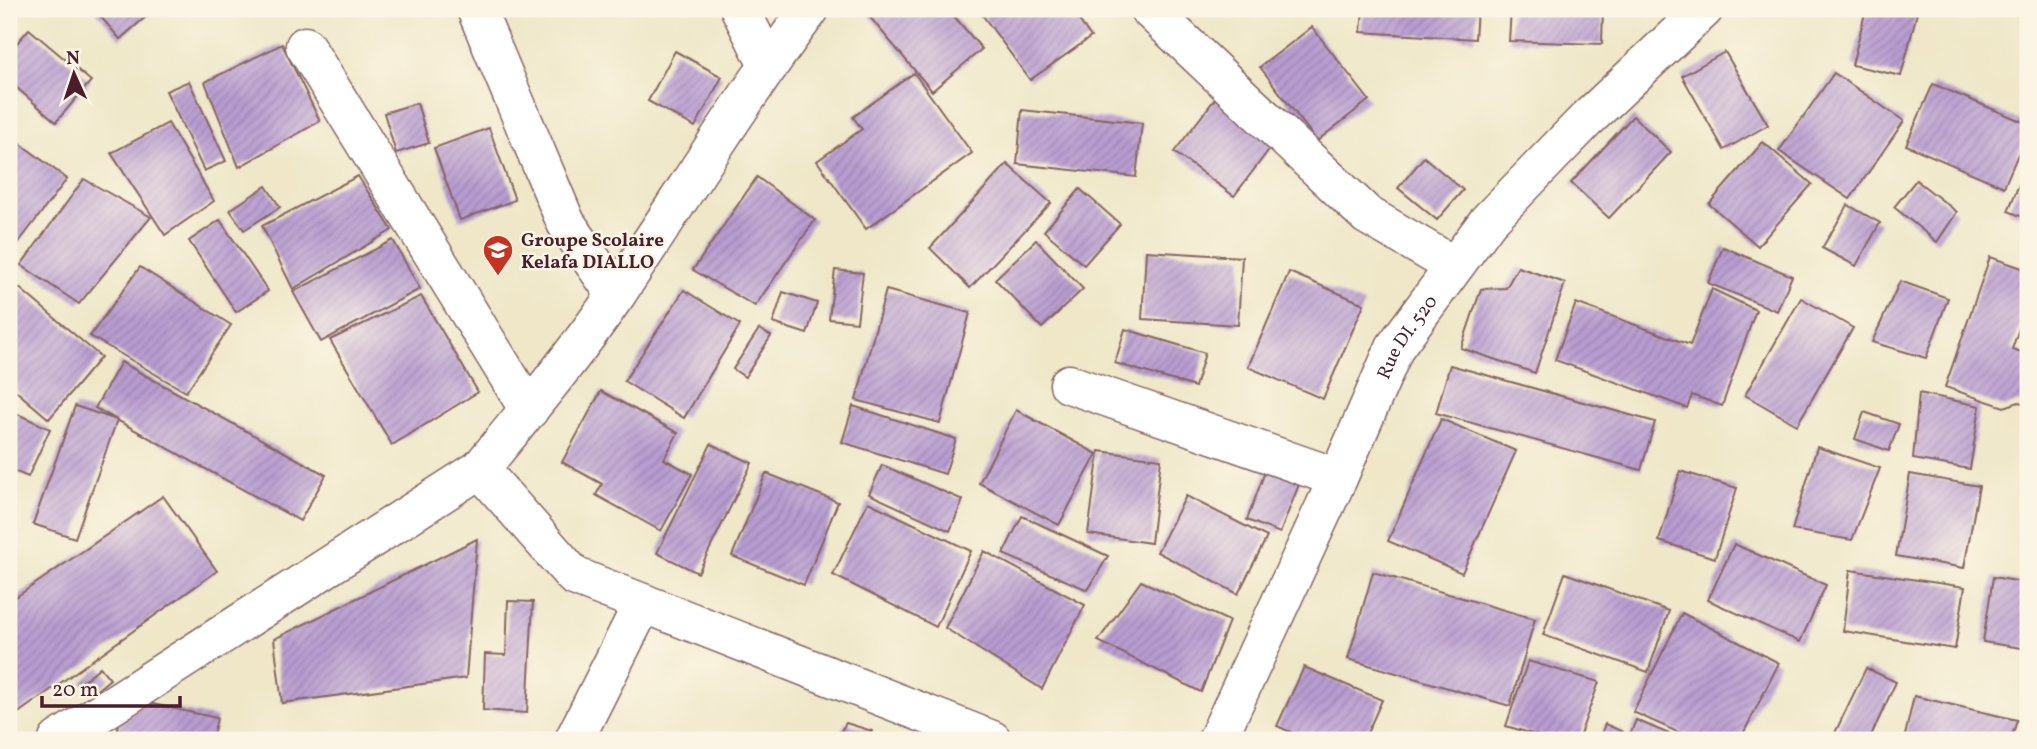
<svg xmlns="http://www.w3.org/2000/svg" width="2037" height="749" viewBox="0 0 2037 749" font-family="Vollkorn,serif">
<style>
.building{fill:url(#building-hatch)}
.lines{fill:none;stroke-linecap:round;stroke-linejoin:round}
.minor-casing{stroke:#846562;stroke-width:41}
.minor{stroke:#fff;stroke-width:38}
.labels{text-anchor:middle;stroke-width:5;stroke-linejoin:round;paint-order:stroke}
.poi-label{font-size:19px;font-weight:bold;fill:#4a1f2b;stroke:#fcf5e5;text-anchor:start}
.street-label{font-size:19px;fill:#4a1f2b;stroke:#fcf5e5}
</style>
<defs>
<pattern id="building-hatch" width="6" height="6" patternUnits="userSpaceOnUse" patternTransform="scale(1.75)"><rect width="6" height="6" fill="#b99dd2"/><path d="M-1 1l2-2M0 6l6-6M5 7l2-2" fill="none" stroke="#987fab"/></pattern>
</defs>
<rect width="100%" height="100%" fill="#fcf5e5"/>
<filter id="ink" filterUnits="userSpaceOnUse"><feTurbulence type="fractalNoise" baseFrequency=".0143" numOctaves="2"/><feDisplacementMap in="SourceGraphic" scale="14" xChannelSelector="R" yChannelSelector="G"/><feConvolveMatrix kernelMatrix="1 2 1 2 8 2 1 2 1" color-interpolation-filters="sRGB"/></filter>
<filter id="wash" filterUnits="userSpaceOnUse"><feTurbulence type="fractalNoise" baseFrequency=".00686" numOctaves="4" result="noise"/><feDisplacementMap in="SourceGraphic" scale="28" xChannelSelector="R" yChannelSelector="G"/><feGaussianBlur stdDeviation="1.57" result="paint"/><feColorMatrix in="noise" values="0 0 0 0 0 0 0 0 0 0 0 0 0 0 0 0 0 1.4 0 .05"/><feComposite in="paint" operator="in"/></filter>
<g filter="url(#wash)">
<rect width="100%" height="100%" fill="#efe7c8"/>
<g id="blocks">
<g class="building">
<polygon points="94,9 155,9 120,39"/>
<polygon points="863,9 948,9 982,49 932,91"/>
<polygon points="978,9 1071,9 1091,37 1030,80"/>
<polygon points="1363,9 1477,9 1475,39 1361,32"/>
<polygon points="1511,9 1603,9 1602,44 1509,41"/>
<polygon points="1866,9 1918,9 1901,76 1852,65"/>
<polygon points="1312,27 1369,100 1317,141 1260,67"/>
<polygon points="29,29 91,81 56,122 9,81 9,52"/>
<polygon points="282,44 320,121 239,167 205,82"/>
<polygon points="675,51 722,77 695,127 648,101"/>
<polygon points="1725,52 1768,125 1724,150 1682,76"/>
<polygon points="914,73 972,153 866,229 817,161 862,129 853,117"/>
<polygon points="1834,73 1904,121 1850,199 1779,151"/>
<polygon points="189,81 226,161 204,171 166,91"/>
<polygon points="1933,84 2028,124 2028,131 2004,187 1906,145"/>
<polygon points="1218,95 1277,139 1234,196 1174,152"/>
<polygon points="417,103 429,143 396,153 384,113"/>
<polygon points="1022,110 1142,123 1136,177 1017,164"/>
<polygon points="1633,116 1671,152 1609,218 1571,183"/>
<polygon points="168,123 214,201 165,235 111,153"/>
<polygon points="489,128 515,200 460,220 434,148"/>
<polygon points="9,135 67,179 9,255"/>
<polygon points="1763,142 1812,184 1758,246 1709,204"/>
<polygon points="1424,157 1463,190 1437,220 1398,188"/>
<polygon points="2028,163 2028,219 2008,211"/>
<polygon points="1007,164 1051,203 970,288 930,248"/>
<polygon points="358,176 392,230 293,289 262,226"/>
<polygon points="757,177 815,220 755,306 693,270"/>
<polygon points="84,179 151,217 79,304 21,265"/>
<polygon points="1916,180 1957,212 1937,242 1894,207"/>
<polygon points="266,186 280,207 244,230 230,210"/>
<polygon points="1080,189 1120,224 1084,265 1044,231"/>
<polygon points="1848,205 1880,223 1856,266 1822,248"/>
<polygon points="220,220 268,291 236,312 189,241"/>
<polygon points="393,240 420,289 321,342 293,292"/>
<polygon points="1036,240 1083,289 1042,328 995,279"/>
<polygon points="1723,247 1792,276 1777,311 1708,283"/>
<polygon points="1146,251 1242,257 1238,325 1142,319"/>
<polygon points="1990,257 2028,270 2028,302 2012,349 2028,354 2028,405 2019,402 2004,407 1945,387"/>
<polygon points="140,267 231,325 186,392 90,336"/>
<polygon points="1518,267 1565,283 1535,373 1461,348 1481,289 1506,288"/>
<polygon points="835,270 863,273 857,322 829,319"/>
<polygon points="1289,272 1364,304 1323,399 1248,367"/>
<polygon points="1900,281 1948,298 1926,358 1872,342"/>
<polygon points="17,286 101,357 49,419 9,385 9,295"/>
<polygon points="1712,289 1756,310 1722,406 1692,395 1687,408 1555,360 1576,303 1690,345"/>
<polygon points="684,290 740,325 684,418 624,381"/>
<polygon points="886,290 970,313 940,423 856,400"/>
<polygon points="783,292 817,303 807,334 773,323"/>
<polygon points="421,296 478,392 392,445 330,340"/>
<polygon points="1801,298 1853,328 1797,425 1745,395"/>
<polygon points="759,329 771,336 745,377 733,369"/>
<polygon points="1125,329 1205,353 1195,387 1115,363"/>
<polygon points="121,362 326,475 300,521 95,408"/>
<polygon points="1450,365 1655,422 1641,470 1436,413"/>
<polygon points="601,391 678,433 664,459 692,474 661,531 596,495 602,484 562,462"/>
<polygon points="1919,393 1980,406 1970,469 1913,459"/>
<polygon points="75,406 117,420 75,538 33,524"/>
<polygon points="853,406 956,439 945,474 842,442"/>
<polygon points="9,410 50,429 28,477 9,469"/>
<polygon points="1016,410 1097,454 1059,525 979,483"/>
<polygon points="1864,412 1899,424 1889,451 1855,439"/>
<polygon points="1441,419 1516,451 1462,573 1388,541"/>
<polygon points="711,444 752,463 698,573 657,553"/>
<polygon points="1817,447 1880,468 1852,540 1792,530"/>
<polygon points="1099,451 1161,459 1151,543 1088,534"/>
<polygon points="1269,461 1303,474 1280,533 1247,520"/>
<polygon points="882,465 963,500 950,531 869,494"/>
<polygon points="1680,471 1737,488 1715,558 1659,541"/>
<polygon points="766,473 838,502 804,585 732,556"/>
<polygon points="1910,474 1979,486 1964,568 1896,556"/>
<polygon points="163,496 217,571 14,716 9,683 9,602"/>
<polygon points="1186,496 1267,537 1238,594 1157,552"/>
<polygon points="868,502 971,551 936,627 833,575"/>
<polygon points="1022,516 1108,556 1088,590 1003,554"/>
<polygon points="477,539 466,678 282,703 274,639"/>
<polygon points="1734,544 1826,585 1800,642 1708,600"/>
<polygon points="984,551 1085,605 1042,689 945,628"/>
<polygon points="1850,570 1965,587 1955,649 1843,631"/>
<polygon points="1373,572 1535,619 1510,706 1348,659"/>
<polygon points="1565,573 1669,611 1648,672 1543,635"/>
<polygon points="1993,577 2028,583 2028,649 1983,642"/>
<polygon points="1141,581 1229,621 1201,692 1098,641"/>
<polygon points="508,601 533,602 527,713 483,710 485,654 506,655"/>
<polygon points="1682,613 1779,663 1740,740 1695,740 1633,712"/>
<polygon points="1528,661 1599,682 1578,740 1553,740 1506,726"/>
<polygon points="100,667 110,679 92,694 82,682"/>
<polygon points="1304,667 1382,700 1364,740 1309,740 1277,726"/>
<polygon points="1866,668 1896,682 1869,740 1844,740 1834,735"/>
<polygon points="1914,696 2017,720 2011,740 1904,740"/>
<polygon points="125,698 217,718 212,740 131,740 116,737"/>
<polygon points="1636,720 1683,740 1628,740"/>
<polygon points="846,723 872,731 866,740 835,740"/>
<polygon points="1605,724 1623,732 1620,740 1599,740"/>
</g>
</g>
</g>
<g filter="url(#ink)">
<use href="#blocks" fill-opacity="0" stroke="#846562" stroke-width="2"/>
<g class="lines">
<g class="minor-casing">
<g id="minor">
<polyline points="476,9 566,223 616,295"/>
<polyline points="740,9 768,65"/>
<polyline points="1149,9 1367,215 1454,266"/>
<polyline points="305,46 529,410"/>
<polyline points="1069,384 1338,478"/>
<polyline points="480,469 574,576 992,740"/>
<path d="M58,740L480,469C527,412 576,353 618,292C682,197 741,100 810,9"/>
<polyline points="574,740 643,603"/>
<path id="s1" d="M1217,740L1338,478L1395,347L1488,221L1586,120L1704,9"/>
</g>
</g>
<use href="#minor" class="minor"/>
</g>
</g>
<defs>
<g id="school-pin" transform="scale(1.575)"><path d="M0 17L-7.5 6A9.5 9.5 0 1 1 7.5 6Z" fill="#c8321e" stroke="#fcf5e5"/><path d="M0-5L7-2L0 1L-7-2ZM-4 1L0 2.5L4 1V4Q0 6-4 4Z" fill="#fff"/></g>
</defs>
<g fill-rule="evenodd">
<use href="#school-pin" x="498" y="250"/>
</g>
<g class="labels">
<g class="poi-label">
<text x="521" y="246">Groupe Scolaire<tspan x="521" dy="22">Kelafa DIALLO</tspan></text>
</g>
<g class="street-label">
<text dy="7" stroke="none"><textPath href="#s1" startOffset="446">Rue DI. 520</textPath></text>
</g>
</g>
<rect width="2037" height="749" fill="none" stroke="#fcf5e5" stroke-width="35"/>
<g transform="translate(74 74) rotate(357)" stroke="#fcf5e5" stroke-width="5" paint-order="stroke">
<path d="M0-5L12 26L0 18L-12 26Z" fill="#4a1f2b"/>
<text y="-10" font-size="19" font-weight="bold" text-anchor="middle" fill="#4a1f2b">N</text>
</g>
<path d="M42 696v10h138v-10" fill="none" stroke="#4a1f2b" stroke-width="3.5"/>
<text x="52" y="696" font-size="21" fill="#4a1f2b" stroke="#fcf5e5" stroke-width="5" paint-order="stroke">20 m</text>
</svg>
